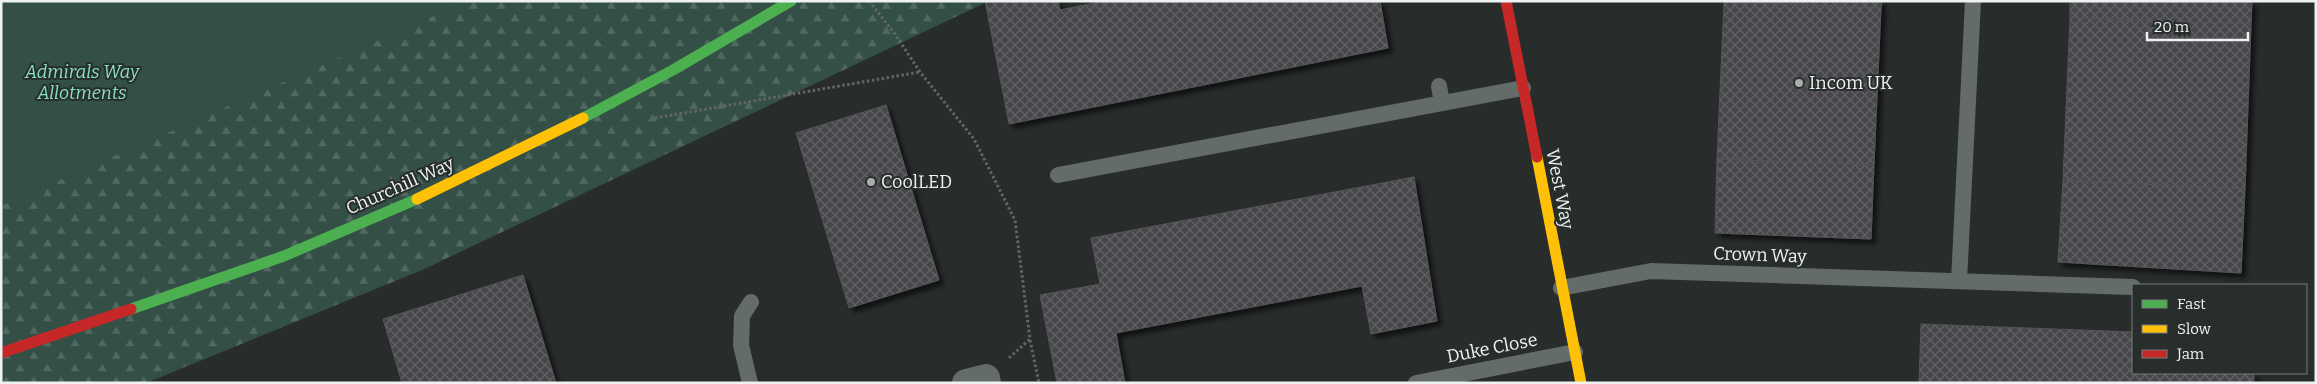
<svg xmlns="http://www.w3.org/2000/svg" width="2317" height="384" viewBox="0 0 2317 384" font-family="Bitter,serif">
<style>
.forest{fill:url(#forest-firs)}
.garden{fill:#344f46}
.building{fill:url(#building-cross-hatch);stroke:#545656;filter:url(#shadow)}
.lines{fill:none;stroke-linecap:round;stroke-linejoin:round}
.path{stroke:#626765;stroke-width:3;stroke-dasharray:2.5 2.5;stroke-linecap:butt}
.lane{stroke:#646c69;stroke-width:16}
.street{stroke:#646c69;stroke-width:28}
.fast{stroke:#4caf50;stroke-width:11}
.slow{stroke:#ffc107;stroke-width:11}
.jam{stroke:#c62828;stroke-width:11}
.poi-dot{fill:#a9aeac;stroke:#272e2c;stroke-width:2}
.labels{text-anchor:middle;stroke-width:4;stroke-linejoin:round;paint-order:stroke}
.park-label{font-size:18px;font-style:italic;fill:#86e0c2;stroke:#272e2c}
.poi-label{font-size:18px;fill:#eef3f1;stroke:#272e2c;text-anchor:start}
.street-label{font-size:18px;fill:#eef3f1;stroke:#272e2c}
</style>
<defs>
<pattern id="forest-firs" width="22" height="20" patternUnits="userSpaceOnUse" patternTransform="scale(1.25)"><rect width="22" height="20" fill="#344f46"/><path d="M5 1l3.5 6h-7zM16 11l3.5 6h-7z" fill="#526961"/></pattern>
<pattern id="building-cross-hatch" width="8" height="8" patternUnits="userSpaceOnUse" patternTransform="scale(1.25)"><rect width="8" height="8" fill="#46464c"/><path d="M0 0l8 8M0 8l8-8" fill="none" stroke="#616166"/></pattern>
<filter id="shadow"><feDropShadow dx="4.5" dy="4.5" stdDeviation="2.5" flood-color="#0009"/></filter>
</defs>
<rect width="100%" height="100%" fill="#282d2b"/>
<polygon class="forest" points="435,1 989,1 422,270 146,383 1,383 1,195"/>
<polygon class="garden" points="1,1 468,1 1,206"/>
<g class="building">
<polygon points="985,1 1058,1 1060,10 1104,1 1380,1 1388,48 1009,124"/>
<polygon points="1724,1 1882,1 1881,8"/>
<polygon points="2070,1 2252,1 2251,24 2070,18"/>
<polygon points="1724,2 1881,8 1874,165 1717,159"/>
<polygon points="2070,18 2251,24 2245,189 2063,180"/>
<polygon points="886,105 939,280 849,308 796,133"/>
<polygon points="1717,159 1874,165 1871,239 1715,233"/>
<polygon points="1414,177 1437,321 1371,334 1362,286 1116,333 1125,383 1057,383 1040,295 1100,284 1091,238"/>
<polygon points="2063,180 2245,189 2241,273 2058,262"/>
<polygon points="523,275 556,383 402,383 383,319"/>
<polygon points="1921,324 2133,332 2133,373 2254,373 2254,383 1919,383"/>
</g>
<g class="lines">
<g class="path">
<polyline points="869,1 895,34 920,72 974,139 1015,220 1030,339 1009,358"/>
<polyline points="655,118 920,72"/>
<polyline points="1030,340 1039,383"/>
</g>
<g class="lane">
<polyline points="1439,86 1442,103"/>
<polyline points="1058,175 1523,88"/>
<polyline points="1959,281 1973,1"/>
<polyline points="1561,288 1651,271 2133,287"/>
<polyline points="750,383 741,345 742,316 751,302"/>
<polyline points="1416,383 1575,352"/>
</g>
<polyline class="street" points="966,383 986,378 987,383"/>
<g class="fast">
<polyline points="583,118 673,70 791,1"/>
<polyline points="131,309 284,256 417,199"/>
</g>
<g class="slow">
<polyline points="1537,157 1581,383"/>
<polyline points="417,199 583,118"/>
</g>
<g class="jam">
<polyline points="1506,1 1537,157"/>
<polyline points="1,353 131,309"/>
</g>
</g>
<g class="poi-dot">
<circle cx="1799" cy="83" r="5"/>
<circle cx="871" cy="182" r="5"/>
</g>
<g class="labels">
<g class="park-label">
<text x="82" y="78">Admirals Way<tspan x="82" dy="21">Allotments</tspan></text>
</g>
<g class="poi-label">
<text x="1809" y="89">Incom UK</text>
<text x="881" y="188">CoolLED</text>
</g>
<g class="street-label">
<text transform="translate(400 186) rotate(-24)" y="6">Churchill Way</text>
<text transform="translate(1560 189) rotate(79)" y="6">West Way</text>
<text transform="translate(1760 255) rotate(2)" y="6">Crown Way</text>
<text transform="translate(1492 348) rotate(-11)" y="6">Duke Close</text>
</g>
</g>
<rect width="2317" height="384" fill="none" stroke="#eef3f1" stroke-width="5"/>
<rect x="2132" y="284" width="175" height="90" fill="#272e2c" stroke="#777d7b"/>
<rect x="2142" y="300" width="25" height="8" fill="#4caf50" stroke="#777d7b"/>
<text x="2177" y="309" font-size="15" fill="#eef3f1">Fast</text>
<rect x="2142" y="325" width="25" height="8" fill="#ffc107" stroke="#777d7b"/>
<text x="2177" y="334" font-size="15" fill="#eef3f1">Slow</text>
<rect x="2142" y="350" width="25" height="8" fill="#c62828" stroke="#777d7b"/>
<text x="2177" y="359" font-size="15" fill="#eef3f1">Jam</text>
<path d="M2147 32v8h101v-8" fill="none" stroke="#eef3f1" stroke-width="2.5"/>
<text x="2154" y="32" font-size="15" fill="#eef3f1" stroke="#272e2c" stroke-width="4" paint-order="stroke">20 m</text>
</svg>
